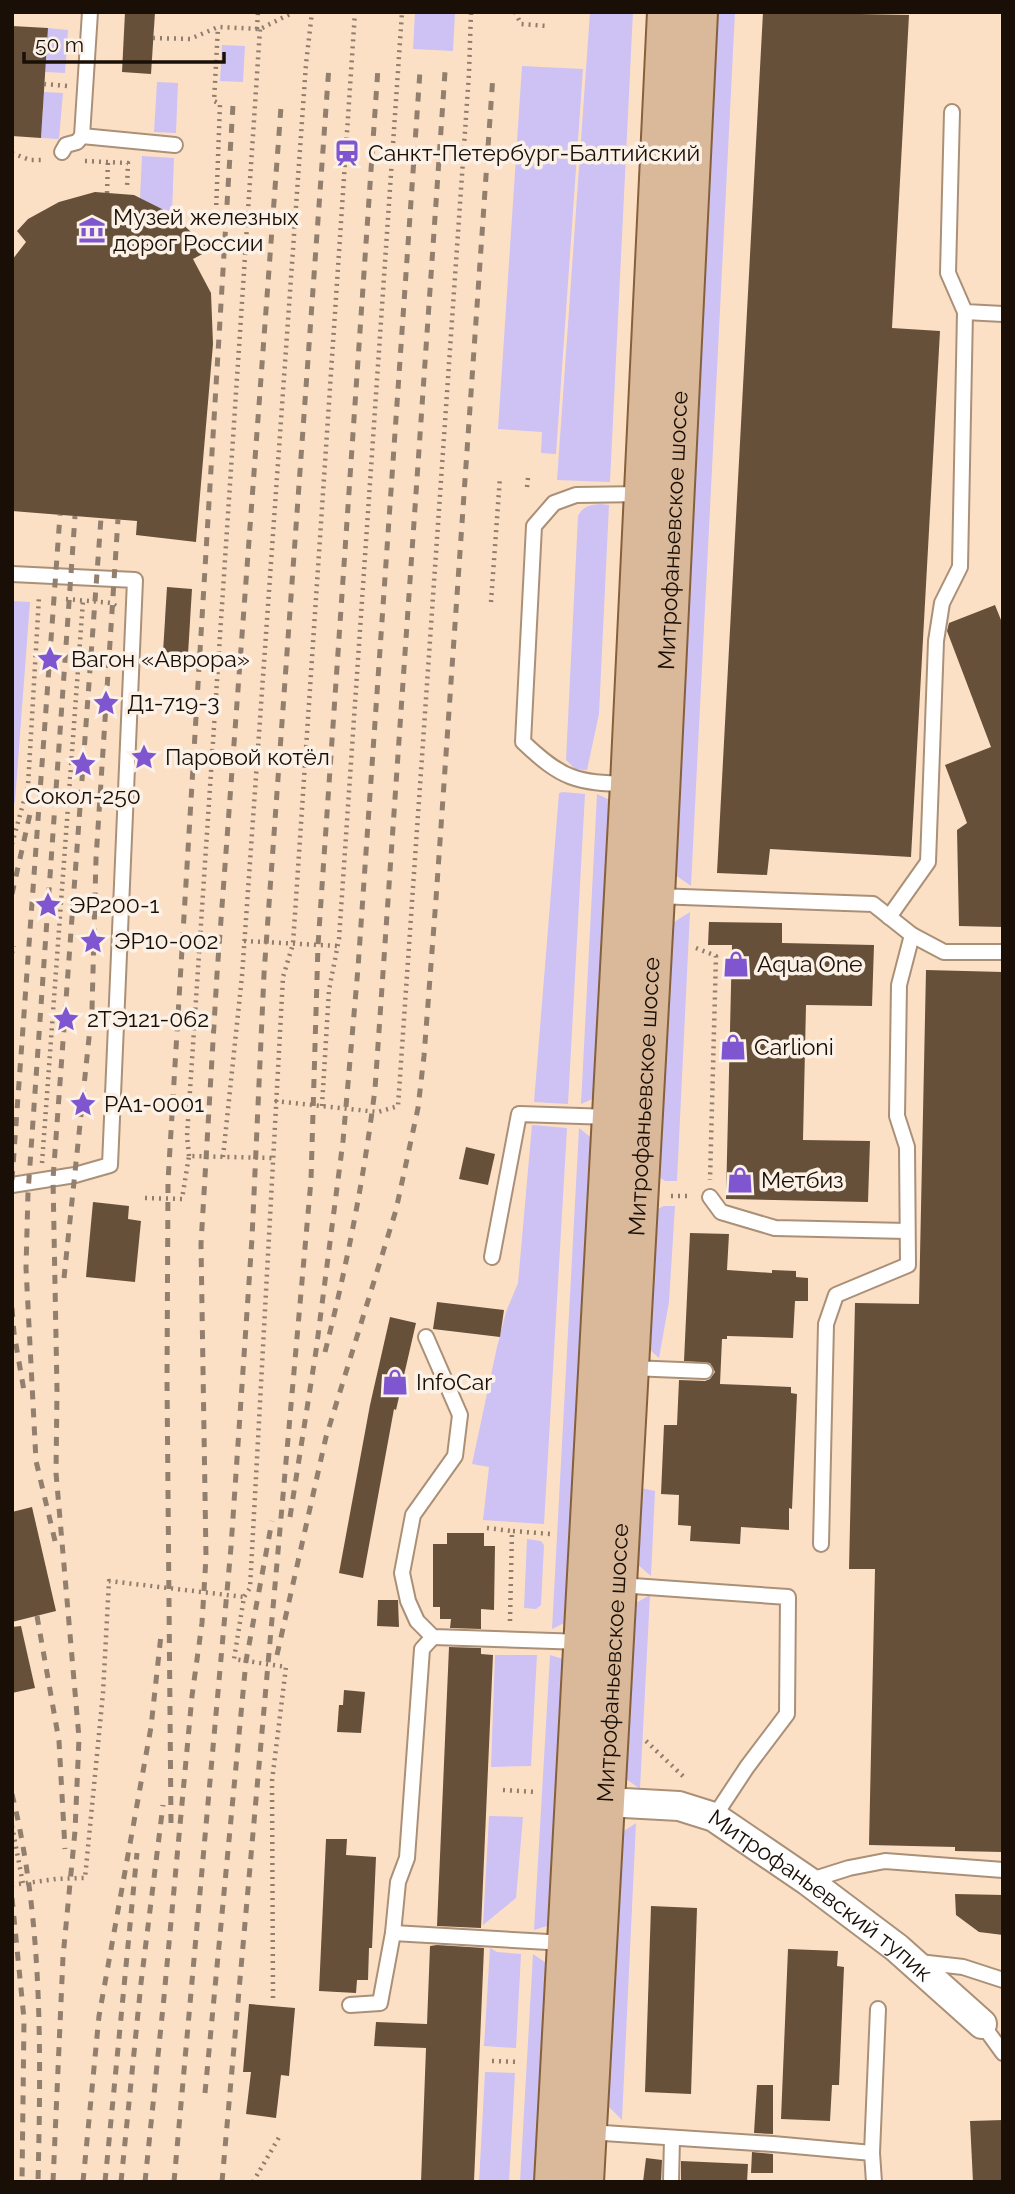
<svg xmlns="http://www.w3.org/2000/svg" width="1015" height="2194" viewBox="0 0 1015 2194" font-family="Raleway,sans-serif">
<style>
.green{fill:#cdc2f3}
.building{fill:#675039}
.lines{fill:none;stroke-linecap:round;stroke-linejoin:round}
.lane-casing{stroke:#ab9078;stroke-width:18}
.street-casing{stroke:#ab9078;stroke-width:32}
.primary-casing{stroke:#86603b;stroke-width:42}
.path{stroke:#907d6b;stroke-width:4.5;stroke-dasharray:2 5;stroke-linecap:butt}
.lane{stroke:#fff;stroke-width:14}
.street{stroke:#fff;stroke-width:28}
.primary{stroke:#d9b99a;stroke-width:38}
.rail{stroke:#937f6d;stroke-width:5;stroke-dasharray:9 9;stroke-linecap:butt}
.labels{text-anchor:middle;stroke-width:7;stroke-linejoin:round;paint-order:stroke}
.poi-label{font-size:23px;fill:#190f06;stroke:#fcf1e6;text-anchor:start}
.street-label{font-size:23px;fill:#190f06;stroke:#fcf1e6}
</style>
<rect width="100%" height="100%" fill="#fce0c6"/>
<g class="green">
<polygon points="415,12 455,13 453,51 413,49"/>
<polygon points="590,12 633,12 610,482 557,480"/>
<polygon points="716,12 735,12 691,886 674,874"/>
<polygon points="48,28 68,30 65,73 45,72"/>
<polygon points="222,45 245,46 243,82 220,81"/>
<polygon points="522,66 583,69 556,454 541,453 542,432 498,429"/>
<polygon points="157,82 178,83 176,133 154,132"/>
<polygon points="44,92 63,93 59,139 41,138"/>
<polygon points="142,156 174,158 172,214 140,198"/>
<path d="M601,504L609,505L599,714L587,770L575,769L566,760L578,516C583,506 590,505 601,504Z"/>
<polygon points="12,601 30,602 15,801 12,811"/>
<polygon points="563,792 585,794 568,1104 534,1102 559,793"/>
<polygon points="597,794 612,801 597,1097 581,1104"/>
<polygon points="690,912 677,1181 665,1181 658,1176 671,924"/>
<polygon points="532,1125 567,1128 544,1524 483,1520 489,1467 472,1464 497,1347 506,1312 518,1283"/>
<polygon points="579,1128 594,1140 568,1621 552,1629"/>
<polygon points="664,1206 675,1206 669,1302 659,1358 649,1349 657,1209"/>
<polygon points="641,1488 655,1491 651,1576 637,1564"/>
<polygon points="527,1539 541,1541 544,1545 541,1605 536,1609 524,1608"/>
<polygon points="650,1595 640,1789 625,1778 634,1604"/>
<polygon points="495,1655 537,1655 531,1766 491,1767"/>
<polygon points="550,1655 566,1660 550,1925 534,1930"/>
<polygon points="489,1816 523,1817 516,1898 483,1925"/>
<polygon points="636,1823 622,2120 606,2104 621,1833"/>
<polygon points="490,1948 497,1952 521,1954 516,2048 484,2046"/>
<polygon points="533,1954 549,1965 536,2182 520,2182"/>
<polygon points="485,2072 515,2073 509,2182 479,2182"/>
</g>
<g class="building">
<polygon points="125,12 155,12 151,74 122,72"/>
<polygon points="763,12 909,15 892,328 940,331 911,857 770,849 767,875 717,873"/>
<polygon points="12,26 48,28 41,138 12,136"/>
<polygon points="95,192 134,195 172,214 210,250 193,259 211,293 213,344 196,542 136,535 137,521 12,511 12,260 26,242 17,231 28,219 59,202"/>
<polygon points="167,587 192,589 188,654 163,652"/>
<polygon points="995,605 1003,625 1003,927 959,926 957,830 967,823 945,765 991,747 947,631 949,623"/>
<polygon points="709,922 782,923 782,943 874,945 872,1006 806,1005 803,1140 870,1141 868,1202 726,1199 732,945 708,945"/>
<polygon points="926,970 1003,972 1003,1852 955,1851 955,1847 869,1845 875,1569 849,1569 855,1303 919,1304"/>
<polygon points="466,1147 495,1154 488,1185 459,1179"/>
<polygon points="93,1202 129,1206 128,1219 141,1221 135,1282 86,1277"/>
<polygon points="690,1233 729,1234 727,1270 772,1273 772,1270 796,1271 796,1277 808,1278 808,1301 795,1301 793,1338 727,1336 727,1339 722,1339 720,1384 791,1387 791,1393 797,1394 792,1509 789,1508 789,1530 741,1527 740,1544 690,1541 691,1526 678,1525 679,1495 661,1494 664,1425 677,1425 679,1380 705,1381 710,1379 715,1372 710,1363 684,1361"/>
<polygon points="437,1302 504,1310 500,1337 433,1329"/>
<polygon points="390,1317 416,1323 396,1410 394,1409 363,1578 339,1573 370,1405"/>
<polygon points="32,1507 56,1611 12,1622 12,1512"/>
<polygon points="447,1533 484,1533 484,1546 495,1546 494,1610 481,1609 481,1629 450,1628 451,1619 440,1619 440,1607 433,1607 433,1544 447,1544"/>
<polygon points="378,1600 398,1600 399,1627 377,1626"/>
<polygon points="21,1626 35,1688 12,1693 12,1627"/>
<polygon points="449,1647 481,1648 481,1654 493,1655 481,1928 437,1926"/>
<polygon points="344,1690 365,1692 361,1733 337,1732 339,1705 343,1705"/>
<polygon points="326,1839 347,1839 346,1855 376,1857 372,1948 369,1948 368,1980 357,1980 356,1993 319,1991"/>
<polygon points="955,1894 1003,1895 1003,1935 979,1932 956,1915"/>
<polygon points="651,1906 697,1908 691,2094 645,2092"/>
<polygon points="437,1945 484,1948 474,2182 421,2182 426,2048 374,2046 376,2022 427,2024 430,1946"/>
<polygon points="788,1949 838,1951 837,1966 844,1967 839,2085 832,2085 830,2121 781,2119"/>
<polygon points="249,2004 295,2008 289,2076 281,2075 276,2118 246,2114 251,2072 243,2072"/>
<polygon points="757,2085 773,2085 773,2134 754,2133"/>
<polygon points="1003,2120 1003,2182 973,2182 970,2121"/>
<polygon points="752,2152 773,2154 773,2173 751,2173"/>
<polygon points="646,2158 662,2160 661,2182 643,2182"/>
<polygon points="681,2161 748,2164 747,2182 681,2182"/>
</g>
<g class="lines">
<g class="lane-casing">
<g id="lane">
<polyline points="952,112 948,273 965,312 1003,314"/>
<polyline points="82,136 175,145"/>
<polyline points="62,152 66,145 77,142 82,136 90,12"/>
<polyline points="12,574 135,580 110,1165 75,1175 12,1185"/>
<path d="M629,784C576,783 562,779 523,742L534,526L554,503L576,495L643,494"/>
<polyline points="656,896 873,904 912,935 944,952 1003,952"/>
<polyline points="889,917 928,862 936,641 942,603 960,567 965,312"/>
<polyline points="710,1197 721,1212 775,1228 907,1231"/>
<polyline points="492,1257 519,1114 611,1117"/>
<polyline points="426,1337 460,1415 455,1456 413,1515 402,1573 408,1601 417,1621 433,1637 583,1642"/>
<polyline points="631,1368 705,1371"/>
<polyline points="821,1544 826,1324 836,1295 908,1265 907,1147 897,1116 899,985 912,935"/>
<polyline points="619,1585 788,1597 787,1714 747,1767 714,1817"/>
<polyline points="808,1881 849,1868 885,1861 1003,1870"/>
<polyline points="393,1933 566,1943"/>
<polyline points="919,1962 963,1967 1003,1980"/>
<polyline points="350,2005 380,2003 393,1933 398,1882 407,1858 422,1649 433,1637"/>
<polyline points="982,2024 1003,2053"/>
<polyline points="588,2132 773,2144 872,2153 874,2182"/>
<polyline points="872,2153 878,2009"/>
<polyline points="671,2182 672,2138"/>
</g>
</g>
<g class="street-casing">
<g id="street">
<path id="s1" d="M606,1802L679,1806L714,1817L808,1881L897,1948L982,2024"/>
</g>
</g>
<g class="primary-casing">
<g id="primary">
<polyline points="554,2182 630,784 667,12"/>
<path id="s2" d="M584,2182L655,896L698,12"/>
</g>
</g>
<g class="path">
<polyline points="515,12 521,24 547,26"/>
<polyline points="257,29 258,12"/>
<polyline points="153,38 190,39 218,27 260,29 294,12"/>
<polyline points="44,84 68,86"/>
<polyline points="12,153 30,160 45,160"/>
<polyline points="85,161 128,163 127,188"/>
<polyline points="107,193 108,159"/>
<polyline points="216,212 220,104 214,101 218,27"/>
<polyline points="527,487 528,478"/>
<polyline points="66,599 112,603 116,606"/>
<polyline points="491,602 500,477"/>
<polyline points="12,844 28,786 39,597"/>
<polyline points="244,941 338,946"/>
<polyline points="696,948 716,956 710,1180"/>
<polyline points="12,953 14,946"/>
<polyline points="275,1101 378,1112 398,1106 469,73 471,12"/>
<polyline points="322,1106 329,990 339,939 402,12"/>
<polyline points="189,1156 187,1136 260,29"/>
<polyline points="223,1157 242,976 306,64 312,12"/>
<polyline points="42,1163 83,601"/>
<polyline points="671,1196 690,1196"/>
<polyline points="145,1198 182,1199 189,1156 273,1158"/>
<polyline points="487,1528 512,1531"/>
<polyline points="510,1621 512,1531 551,1534"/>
<polyline points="646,1741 686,1779"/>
<polyline points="503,1790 536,1792"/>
<polyline points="12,1826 23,1884"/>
<polyline points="12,1885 56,1879 85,1878 103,1693 109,1581 244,1597"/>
<polyline points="273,1998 272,1781 286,1667 234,1659 244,1597 250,1588 283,977 293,944 355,12"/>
<polyline points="492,2061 520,2062"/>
<polyline points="253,2182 281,2134"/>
</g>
<use href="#lane" class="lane"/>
<use href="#street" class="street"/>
<use href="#primary" class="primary"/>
<g class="rail">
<polyline points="12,894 32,805"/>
<polyline points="12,1180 60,515"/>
<polyline points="64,1278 92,1009 96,859 118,519"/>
<polyline points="12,1308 14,1333 24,1391"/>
<path d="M325,1352C347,1265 364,1178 375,1089L445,72"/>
<polyline points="290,1517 316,1351 343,1141 358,968 420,71"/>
<polyline points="55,1541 36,1461 26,1268 28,1193 75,516"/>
<polyline points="37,1616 59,1741 65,1849"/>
<polyline points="277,1655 326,1437 396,1210 418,1108 424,1056 436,899 493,75"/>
<path d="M12,1794C43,1920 41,2053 38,2182"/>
<polyline points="171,1823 167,1381 168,1181 233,105"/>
<polyline points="12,1898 24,2019 22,2182"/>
<polyline points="205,2093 246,1661 272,1521"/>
<polyline points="53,2182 63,1957 75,1831 79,1738 56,1473 57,1390 53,1179 101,518"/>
<polyline points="83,2182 99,2016 151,1727 161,1635"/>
<polyline points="105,2182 137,1853"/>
<polyline points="121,2182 141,1983 163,1805"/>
<polyline points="145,2182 164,1997 192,1696 202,1623 206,1557 201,1244 217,974 281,107"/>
<polyline points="174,2182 231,1547 252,1238 264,974 329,66"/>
<polyline points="222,2182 311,1180 318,945 378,68"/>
</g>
</g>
<defs>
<g id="station-bare" transform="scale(2.1)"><path d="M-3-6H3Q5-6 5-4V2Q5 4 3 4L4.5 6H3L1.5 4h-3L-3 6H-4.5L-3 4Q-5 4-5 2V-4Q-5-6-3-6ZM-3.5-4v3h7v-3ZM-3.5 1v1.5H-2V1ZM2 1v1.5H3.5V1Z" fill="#7f56d0" stroke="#fcf1e6" stroke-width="2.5" paint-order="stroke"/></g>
<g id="museum-bare" transform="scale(2.1)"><path d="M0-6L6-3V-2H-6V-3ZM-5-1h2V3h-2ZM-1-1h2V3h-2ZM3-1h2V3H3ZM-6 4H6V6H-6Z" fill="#7f56d0" stroke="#fcf1e6" stroke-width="2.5" paint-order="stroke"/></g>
<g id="sight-bare" transform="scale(2.1)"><path d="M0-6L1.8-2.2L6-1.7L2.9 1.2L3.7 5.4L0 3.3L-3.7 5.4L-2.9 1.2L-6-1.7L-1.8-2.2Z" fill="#7f56d0" stroke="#fcf1e6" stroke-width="2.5" paint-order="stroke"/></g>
<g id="shop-bare" transform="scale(2.1)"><path d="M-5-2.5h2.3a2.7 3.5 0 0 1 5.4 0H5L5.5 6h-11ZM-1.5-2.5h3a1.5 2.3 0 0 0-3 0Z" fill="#7f56d0" stroke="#fcf1e6" stroke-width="2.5" paint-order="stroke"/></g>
</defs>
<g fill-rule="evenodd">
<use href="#station-bare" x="347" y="153"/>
<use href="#museum-bare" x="92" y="230"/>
<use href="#sight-bare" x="50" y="659"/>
<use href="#sight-bare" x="106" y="703"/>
<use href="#sight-bare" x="144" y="757"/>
<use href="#sight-bare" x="83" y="764"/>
<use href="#sight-bare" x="48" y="905"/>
<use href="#sight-bare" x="93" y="941"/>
<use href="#shop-bare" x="736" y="964"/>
<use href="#sight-bare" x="66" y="1019"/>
<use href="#shop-bare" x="733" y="1047"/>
<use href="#sight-bare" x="83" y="1104"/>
<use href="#shop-bare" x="740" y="1180"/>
<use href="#shop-bare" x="395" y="1382"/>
</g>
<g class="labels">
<g class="poi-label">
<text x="368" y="161">Санкт-Петербург-Балтийский</text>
<text x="113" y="225">Музей железных<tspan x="113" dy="26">дорог России</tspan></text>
<text x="71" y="667">Вагон «Аврора»</text>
<text x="127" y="711">Д1-719-3</text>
<text x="165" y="765">Паровой котёл</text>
<text x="83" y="804" text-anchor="middle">Сокол-250</text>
<text x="69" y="913">ЭР200-1</text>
<text x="114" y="949">ЭР10-002</text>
<text x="757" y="972">Aqua One</text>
<text x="87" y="1027">2ТЭ121-062</text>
<text x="754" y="1055">Carlioni</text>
<text x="104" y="1112">РА1-0001</text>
<text x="761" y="1188">Метбиз</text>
<text x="416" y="1390">InfoCar</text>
</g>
<g class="street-label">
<text dy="8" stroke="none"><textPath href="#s2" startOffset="1654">Митрофаньевское шоссе</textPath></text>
<text dy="8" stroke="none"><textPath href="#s2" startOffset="1087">Митрофаньевское шоссе</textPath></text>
<text dy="8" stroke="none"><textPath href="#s2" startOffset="520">Митрофаньевское шоссе</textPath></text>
<text dy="8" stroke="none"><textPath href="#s1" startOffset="242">Митрофаньевский тупик</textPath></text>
</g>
</g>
<rect width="1015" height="2194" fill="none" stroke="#190f06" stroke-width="28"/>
<path d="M24 52v10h200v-10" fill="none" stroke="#190f06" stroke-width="3.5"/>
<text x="35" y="52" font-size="21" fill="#190f06" stroke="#fcf1e6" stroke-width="5" paint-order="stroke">50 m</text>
</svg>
